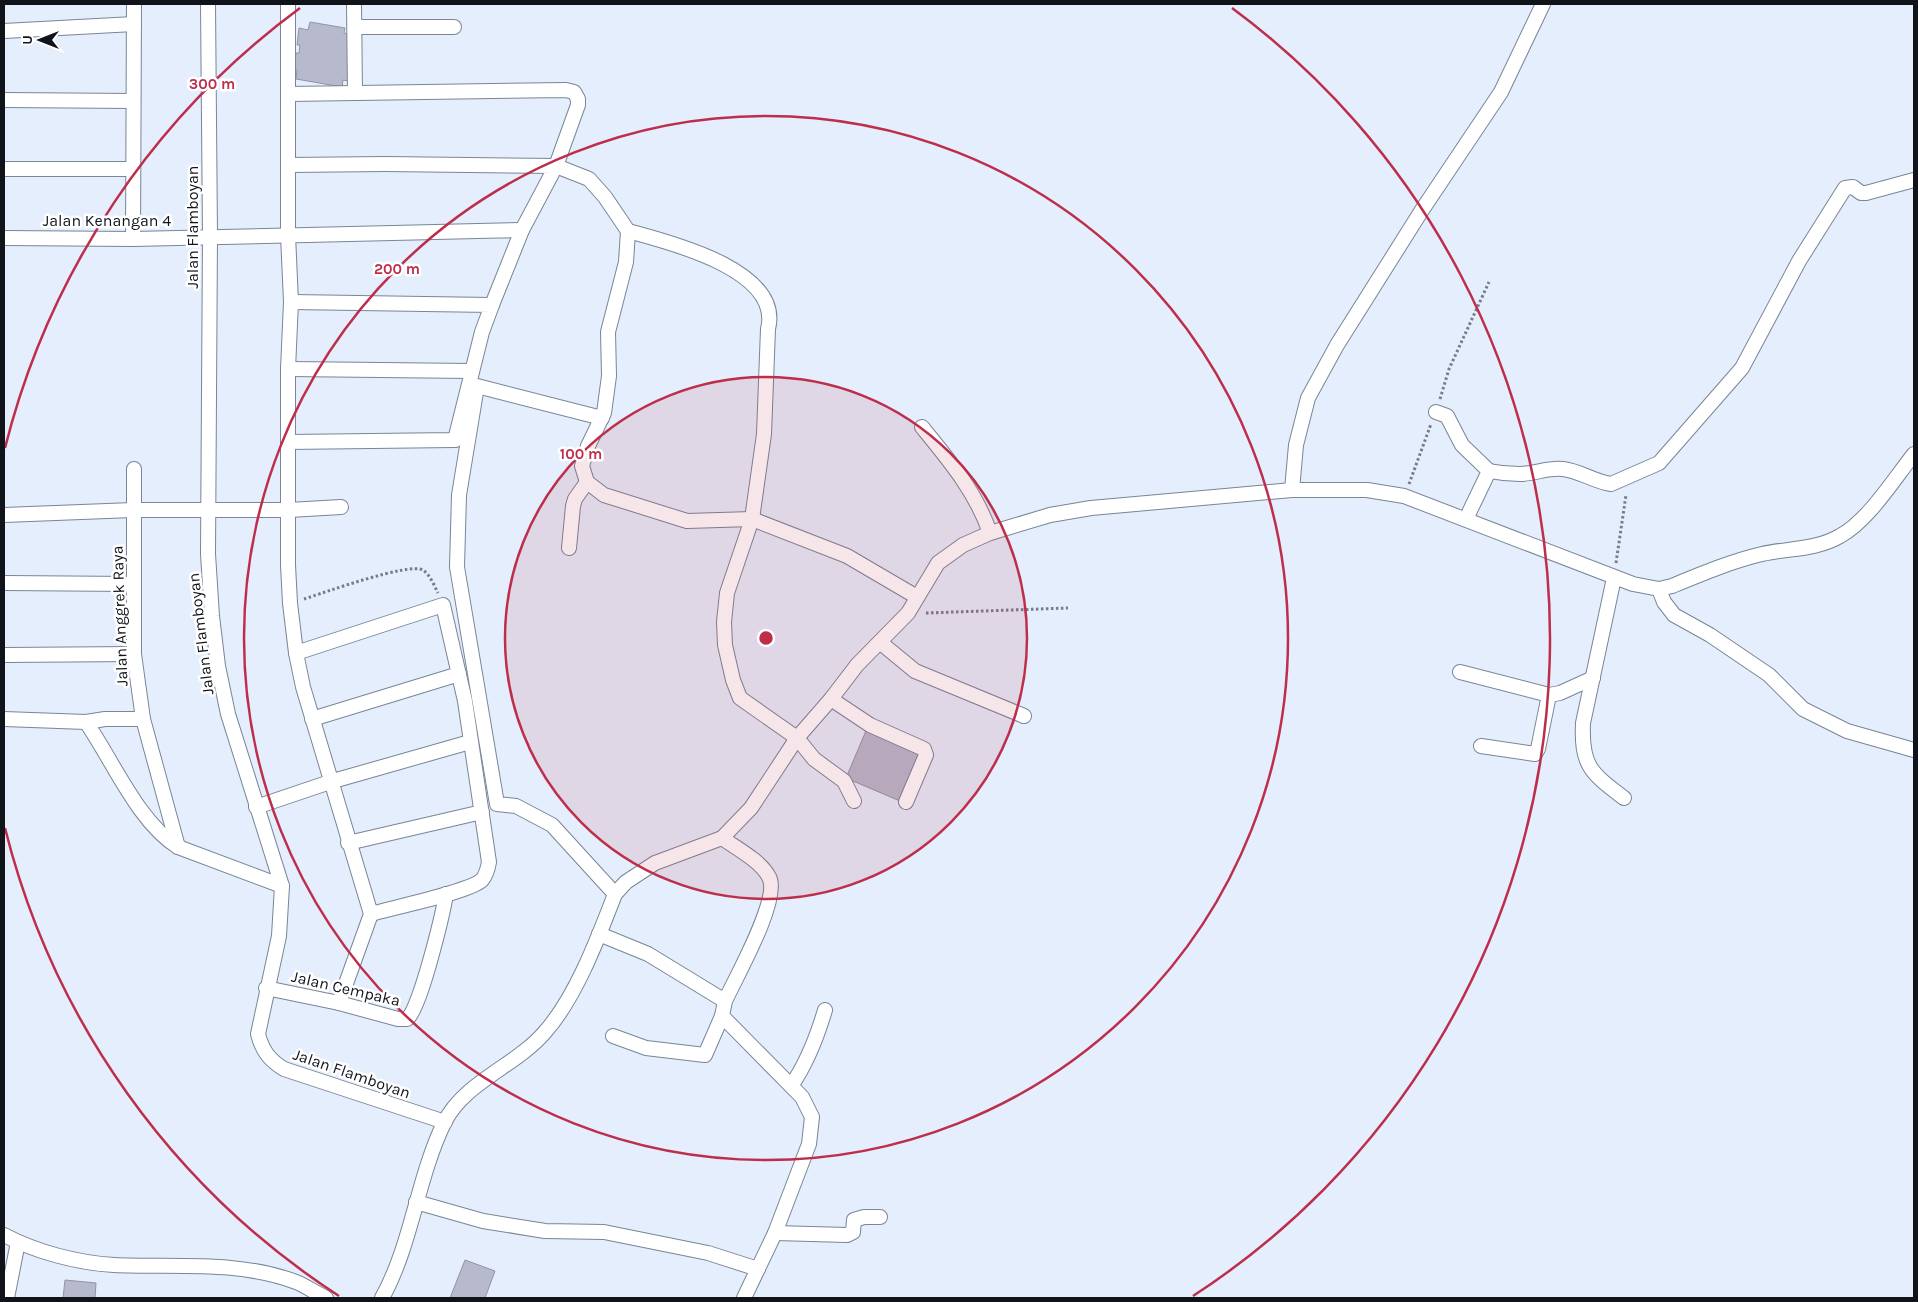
<svg xmlns="http://www.w3.org/2000/svg" width="1918" height="1302" viewBox="0 0 1918 1302" font-family="Karla,sans-serif">
<style>
.building{fill:#b7b9cc;stroke:#9193a6}
.lines{fill:none;stroke-linecap:round;stroke-linejoin:round}
.street-casing{stroke:#7a8595;stroke-width:16}
.path{stroke:#767d86;stroke-width:3;stroke-dasharray:2.5 2.5;stroke-linecap:butt}
.street{stroke:#fff;stroke-width:14}
.ring{fill:none;stroke:#be2e4b;stroke-width:2.5}
.labels{text-anchor:middle;stroke-width:5;stroke-linejoin:round;paint-order:stroke}
.street-label{font-size:16px;fill:#10141a;stroke:#fff}
.centre{fill:#be2e4b;stroke:#fff;stroke-width:2.5}
.ring-label{font-size:15px;text-anchor:middle;font-weight:bold;fill:#be2e4b;stroke:#fff;stroke-width:5;stroke-linejoin:round;paint-order:stroke}
</style>
<rect width="100%" height="100%" fill="#e4eefc"/>
<g class="building">
<polygon points="310,22 345,28 344,33 355,35 348,81 343,80 342,87 296,79 297,70 293,69 296,53 299,53 300,45 297,45 299,28 308,30"/>
<polygon points="868,726 922,750 900,801 846,778"/>
<polygon points="465,1260 495,1271 485,1298 450,1298"/>
<polygon points="65,1280 96,1283 95,1298 63,1298"/>
</g>
<g class="lines">
<g class="street-casing">
<g id="street">
<path d="M208,4L210,236L208,554L212,616L218,666L228,714L282,886L279,936L258,1034C262,1050 269,1060 284,1069L445,1122"/>
<polyline points="288,4 288,235 291,302 288,369 288,565 290,603 296,653 303,687 371,914 339,1003"/>
<polyline points="354,4 355,92"/>
<polyline points="355,27 454,27"/>
<polyline points="4,31 134,24"/>
<polyline points="288,94 566,90 574,92 578,99 578,105 556,166 589,179 605,197 628,231 626,262 608,332 609,376 604,413 588,446 582,466 587,482 604,495 687,521 752,519 847,556 917,597"/>
<polyline points="4,100 133,101"/>
<polyline points="288,165 385,164 556,166 522,230"/>
<polyline points="4,169 133,169"/>
<path d="M628,231C669,242 783,270 768,329L764,434L752,519L727,593L724,622L725,645L733,680L740,698L797,738L814,759L844,781L854,801"/>
<polyline points="4,238 133,239 522,230 492,305"/>
<polyline points="133,239 134,4"/>
<polyline points="288,369 472,371"/>
<polyline points="1436,412 1447,416 1462,445 1489,471 1466,519"/>
<polyline points="602,418 477,386 459,495 457,567 497,804 516,806 552,825 615,894"/>
<path d="M922,427C949,460 976,492 990,533"/>
<polyline points="288,442 455,440 482,332 492,305 291,302"/>
<polyline points="134,469 134,654 143,719 178,847"/>
<path d="M1489,471C1499,473 1511,474 1520,474C1535,474 1548,467 1563,469C1580,471 1595,482 1611,484L1659,463L1742,368L1799,261L1845,188L1853,187L1861,193H1866L1914,180"/>
<polyline points="1292,490 1296,445 1308,398 1337,345 1422,210 1501,92 1543,4"/>
<polyline points="4,515 133,510 289,510 341,507"/>
<polyline points="569,548 573,506 575,499 587,482"/>
<path d="M1614,578L1583,723C1581,766 1591,773 1624,798"/>
<polyline points="4,583 132,584"/>
<polyline points="1659,589 1664,602 1674,615 1710,635 1769,675 1803,709 1847,731 1914,750"/>
<polyline points="881,643 915,671 1024,716"/>
<path d="M296,653L443,605L465,701L489,862C488,868 486,875 482,880C469,892 391,908 371,914"/>
<polyline points="4,655 134,654"/>
<polyline points="1460,672 1549,695 1560,693 1593,678"/>
<polyline points="831,699 870,725 924,749 926,755 906,802"/>
<polyline points="4,719 86,722 105,719 143,719"/>
<polyline points="312,719 459,674"/>
<path d="M86,722C113,761 138,822 178,847L282,886"/>
<polyline points="1481,746 1535,754 1538,749 1549,695"/>
<polyline points="256,807 333,781 470,742"/>
<path d="M722,838C736,848 761,861 769,877C781,898 736,977 725,1001L722,1016L802,1097L812,1117L809,1144L775,1233L744,1298"/>
<polyline points="348,843 482,812"/>
<polyline points="599,934 648,954 725,1001"/>
<path d="M266,988L339,1003L398,1019H407C420,1010 443,913 446,894"/>
<polyline points="613,1036 646,1048 705,1055 722,1016"/>
<path d="M791,1086C807,1063 817,1037 825,1010"/>
<polyline points="416,1202 483,1221 545,1231 604,1232 708,1253 758,1269"/>
<polyline points="775,1233 847,1235 853,1232 854,1220 864,1217 880,1217"/>
<path d="M4,1235C36,1252 78,1263 114,1265C174,1268 238,1260 296,1282C306,1286 316,1293 326,1298"/>
<polyline points="7,1298 18,1242"/>
<path d="M382,1298C412,1244 417,1179 444,1123C464,1082 516,1066 545,1032C576,997 598,938 615,894L626,882L655,863L722,838L751,808L797,738L831,699L857,665L908,613L938,563L963,545L990,533L1050,515L1091,508L1292,490H1367L1404,496L1633,584L1659,589L1672,586C1701,574 1732,561 1762,554C1789,548 1816,550 1840,536C1868,521 1894,479 1914,454"/>
</g>
</g>
<g class="path">
<polyline points="1440,399 1449,369 1489,282"/>
<polyline points="1409,484 1431,424"/>
<polyline points="1616,563 1626,495"/>
<path d="M304,599C323,593 409,562 423,570C430,575 434,585 438,593"/>
<polyline points="926,613 1068,608"/>
</g>
<use href="#street" class="street"/>
</g>
<circle cx="766" cy="638" r="261" fill="#be2e4b" fill-opacity=".12"/>
<g class="ring">
<circle cx="766" cy="638" r="261"/>
<circle cx="766" cy="638" r="522"/>
<path d="M339 1296A784 784 0 0 1 5 828M5 448A784 784 0 0 1 300 8M1232 8A784 784 0 0 1 1193 1296"/>
</g>
<g class="labels">
<g class="street-label">
<text x="107" y="226">Jalan Kenangan 4</text>
<text transform="translate(192 227) rotate(-90)" y="6">Jalan Flamboyan</text>
<text transform="translate(119 616) rotate(-92)" y="6">Jalan Anggrek Raya</text>
<text transform="translate(200 634) rotate(-97)" y="6">Jalan Flamboyan</text>
<text transform="translate(346 988) rotate(13)" y="6">Jalan Cempaka</text>
<text transform="translate(352 1073) rotate(19)" y="6">Jalan Flamboyan</text>
</g>
</g>
<circle cx="766" cy="638" r="8" class="centre"/>
<g class="ring-label">
<text x="212" y="89">300 m</text>
<text x="397" y="274">200 m</text>
<text x="581" y="459">100 m</text>
</g>
<rect width="1918" height="1302" fill="none" stroke="#10141a" stroke-width="10"/>
<g transform="translate(40 40) rotate(270)" stroke="#ffffff" stroke-width="4" paint-order="stroke">
<path d="M0-4L9 19L0 12L-9 19Z" fill="#10141a"/>
<text y="-8" font-size="14" font-weight="bold" text-anchor="middle" fill="#10141a">U</text>
</g>
</svg>
